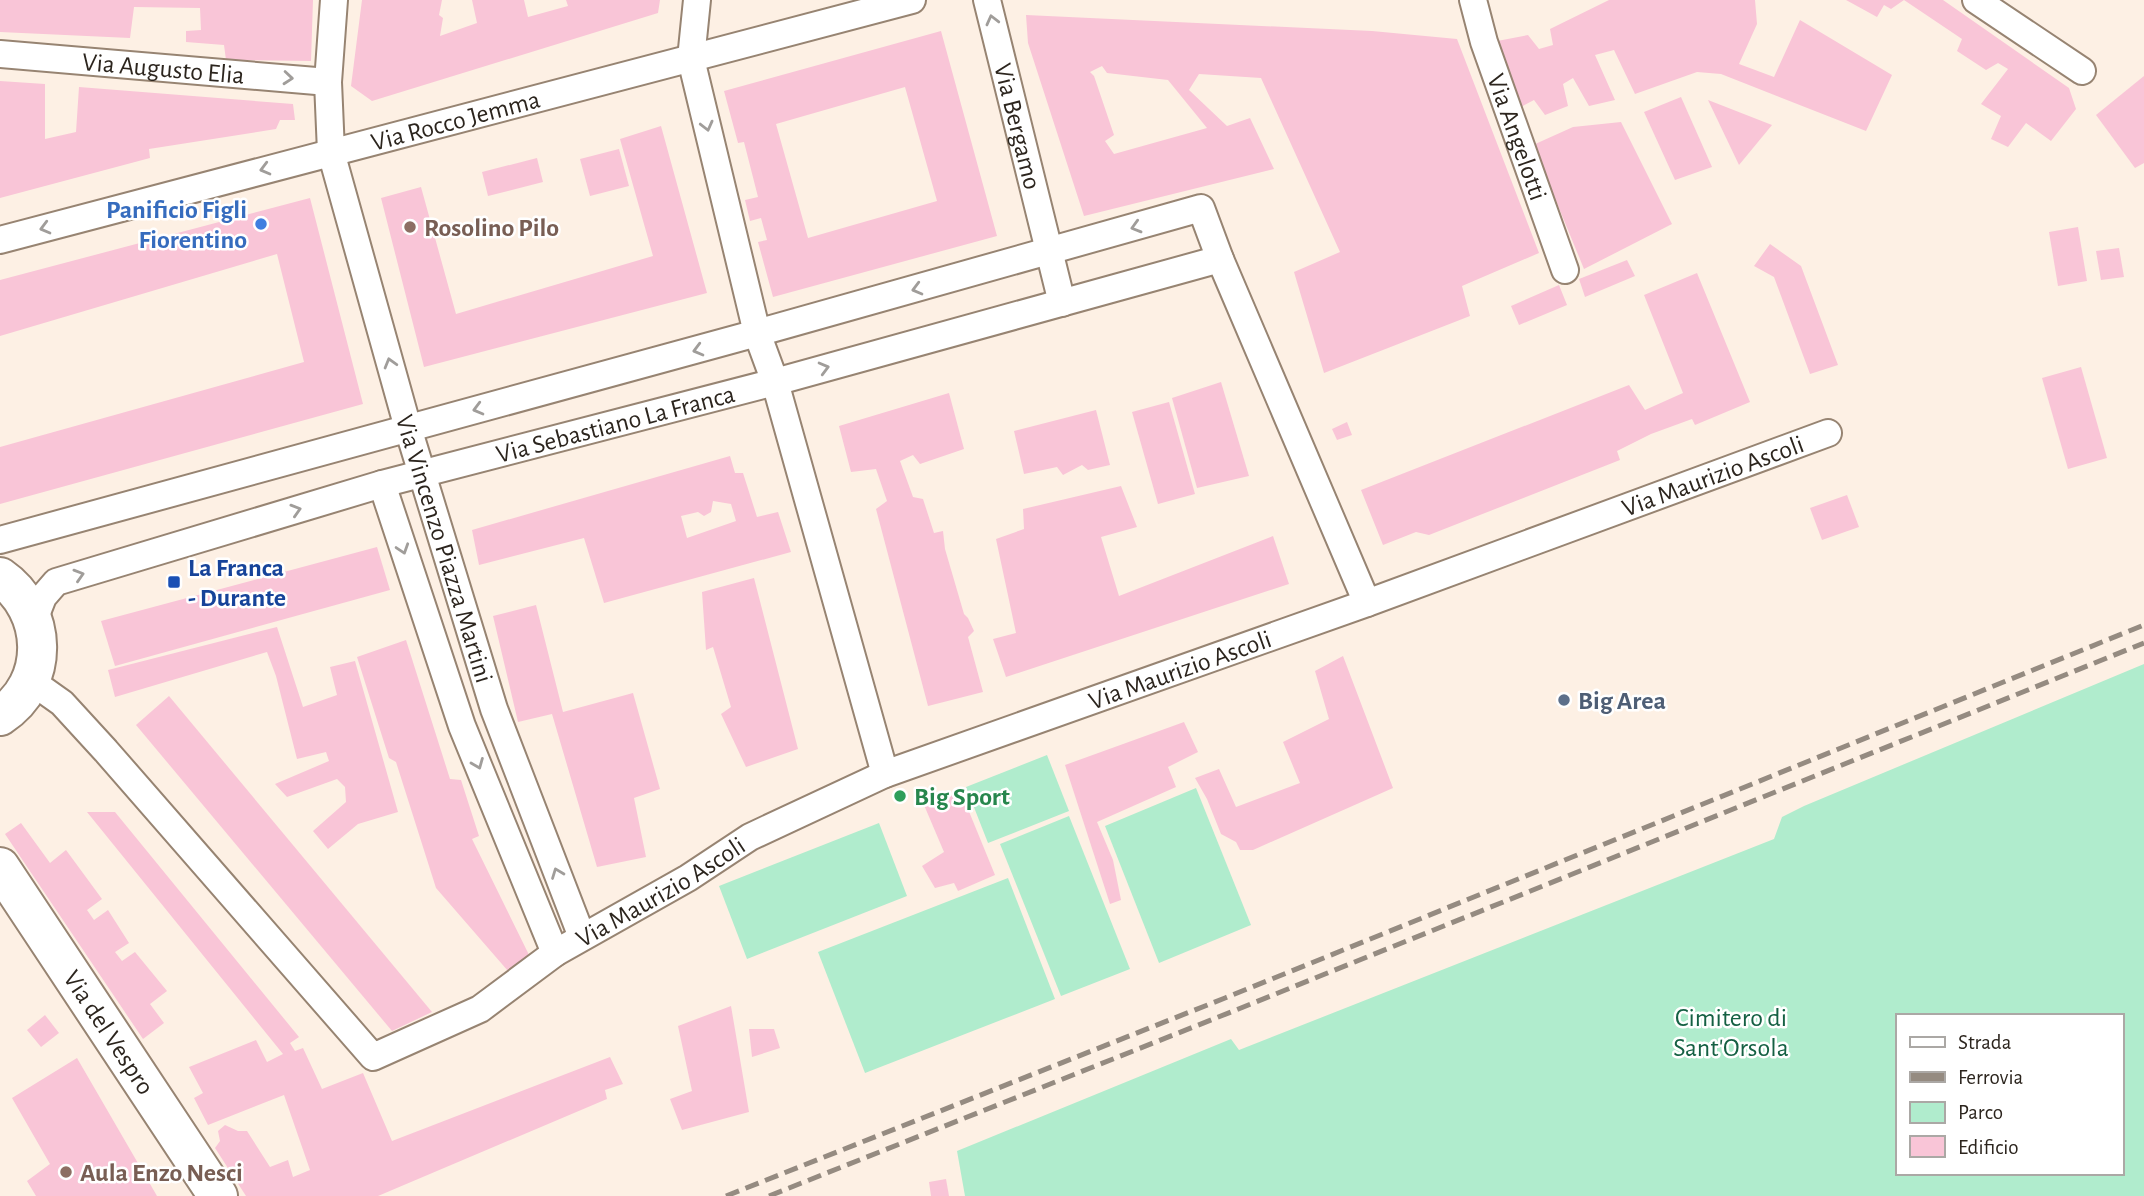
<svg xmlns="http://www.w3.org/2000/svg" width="2144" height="1196" viewBox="0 0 2144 1196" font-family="'Alegreya Sans',sans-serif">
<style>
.green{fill:#b0eccd;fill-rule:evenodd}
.building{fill:#f9c5d7;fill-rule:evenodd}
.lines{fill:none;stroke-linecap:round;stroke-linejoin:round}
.street-casing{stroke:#978472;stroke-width:30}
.secondary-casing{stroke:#978472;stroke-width:42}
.street{stroke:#fff;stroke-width:26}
.secondary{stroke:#fff;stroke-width:38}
.rail{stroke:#958b81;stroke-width:5;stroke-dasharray:14 7;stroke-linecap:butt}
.oneway{stroke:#a09d9a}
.shop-dot{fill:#3f7fe0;stroke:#fff;stroke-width:2.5}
.education-dot{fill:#8d6e63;stroke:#fff;stroke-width:2.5}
.transit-dot{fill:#1a4fb4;stroke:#fff;stroke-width:2.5}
.service-dot{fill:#5c6f8a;stroke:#fff;stroke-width:2.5}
.leisure-dot{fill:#2e9e5b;stroke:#fff;stroke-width:2.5}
.labels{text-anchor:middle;stroke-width:5;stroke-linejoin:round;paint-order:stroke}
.street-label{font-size:26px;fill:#2c251e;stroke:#fff}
.shop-label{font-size:26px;font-weight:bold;fill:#366cbe;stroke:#fff;text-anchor:end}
.education-label{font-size:26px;font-weight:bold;fill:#785e54;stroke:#fff;text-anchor:start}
.transit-label{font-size:26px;font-weight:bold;fill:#164399;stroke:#fff;text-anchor:start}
.service-label{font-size:26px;font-weight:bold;fill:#4e5e75;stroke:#fff;text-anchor:start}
.leisure-label{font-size:26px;font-weight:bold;fill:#27864d;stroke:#fff;text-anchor:start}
.park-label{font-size:26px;fill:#146043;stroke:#fff}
</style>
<rect width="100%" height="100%" fill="#fdf0e4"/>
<g class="green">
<path d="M2144,664V1196H965L957,1151L1231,1039L1239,1050L1774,839L1782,817L1804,806ZM1897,1016H2121V1173H1897Z"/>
<polygon points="1047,755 1069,811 988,843 966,787"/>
<polygon points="1196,788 1251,925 1159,963 1105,826"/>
<polygon points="1069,816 1130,969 1061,996 1000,844"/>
<polygon points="879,823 907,896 747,959 719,886"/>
<polygon points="1008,878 1055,999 865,1073 818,952"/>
</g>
<g class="building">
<polygon points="0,0 313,0 311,61 226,60 224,45 186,42 186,31 201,30 200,8 134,7 130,38 0,32"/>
<polygon points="362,0 442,0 439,15 443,18 440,36 477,23 472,0 524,0 528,17 568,6 566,0 660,0 658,13 372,101 351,86"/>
<polygon points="1609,0 1755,0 1757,24 1739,64 1774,77 1800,20 1892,75 1866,131 1721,74 1697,72 1635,94 1614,50 1595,55 1615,100 1589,106 1573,78 1563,84 1568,106 1545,115 1534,100 1519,108 1492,42 1528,35 1539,49 1553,45 1550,29"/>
<polygon points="1846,0 1943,0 2069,88 2076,109 2051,141 2026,123 2008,147 1991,139 2001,116 1981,104 2008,69 1998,63 1986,70 1957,51 1962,39 1904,0 1891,9 1884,5 1877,17"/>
<path d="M1026,15L1372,31L1457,39L1539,253L1462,286L1470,316L1324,373L1294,272L1340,252L1261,78L1199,74L1189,90L1227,126L1250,118L1274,169L1084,216L1028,43ZM1102,66L1107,73L1168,80L1207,128L1114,154L1105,141L1114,135L1094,76L1090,72Z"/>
<path d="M941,31L997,236L773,297L758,242L767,240L761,218L750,221L745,200L758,197L744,142L738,143L724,91ZM905,87L937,201L808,238L776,124Z"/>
<polygon points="2144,76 2144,163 2135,168 2096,115"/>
<polygon points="0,81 45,84 45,139 76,132 79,87 293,104 295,120 280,120 276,129 149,149 150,158 0,198"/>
<polygon points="1681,97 1712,167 1675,180 1644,112"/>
<polygon points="1708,100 1772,125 1739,165"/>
<polygon points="1621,122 1672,224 1584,269 1533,145 1573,127"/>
<polygon points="661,126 707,293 424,367 381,198 421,187 456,314 653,256 620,139"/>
<polygon points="619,149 629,186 590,196 580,159"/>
<polygon points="537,158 543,182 488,196 482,172"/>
<polygon points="310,198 363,404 0,504 0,447 304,362 277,254 0,336 0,280"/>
<polygon points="2078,227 2087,281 2058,286 2049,232"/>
<polygon points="1770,244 1801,266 1838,365 1810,374 1774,277 1754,266"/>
<polygon points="2119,248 2124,277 2101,280 2096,251"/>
<polygon points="1627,260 1635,276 1585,297 1579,279"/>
<polygon points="1697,273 1750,402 1695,425 1692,419 1651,434 1617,451 1620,460 1429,535 1416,532 1383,545 1361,490 1629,385 1645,410 1683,393 1644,295"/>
<polygon points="1559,285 1567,305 1519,325 1511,306"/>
<polygon points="2081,367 2107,458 2068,469 2042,378"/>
<polygon points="1221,382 1249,476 1197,488 1172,398"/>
<polygon points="949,393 964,449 920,464 913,455 900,461 913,497 923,499 934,533 943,531 945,549 964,614 968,618 974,631 968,637 983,692 928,706 876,509 887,501 876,469 851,472 839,426"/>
<polygon points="1169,402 1195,494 1158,504 1132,412"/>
<polygon points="1096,410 1110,465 1088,470 1082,465 1063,475 1057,467 1024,474 1014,431"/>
<polygon points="1347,422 1352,435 1337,440 1332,429"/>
<path d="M730,456L735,473H743L757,517L778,512L791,552L604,603L584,538L479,565L472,530ZM713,501L731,504L736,521L687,538L681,516L698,512L704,516L711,512Z"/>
<polygon points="1121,486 1137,527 1101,537 1119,596 1273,536 1289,584 1006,677 993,639 1016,633 996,539 1024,529 1023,509"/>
<polygon points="1847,495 1859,527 1822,540 1810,508"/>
<polygon points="377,547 390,590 115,666 101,621"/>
<polygon points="754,578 798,749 746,767 721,714 731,707 713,647 706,650 702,592"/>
<polygon points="536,605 563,712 633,693 660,789 634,798 646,857 597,867 552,714 518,722 493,616"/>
<polygon points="277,627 303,707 337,695 330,667 355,661 398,812 358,824 328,849 313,831 346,802 345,787 337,779 287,797 275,784 329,761 326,752 297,759 276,676 267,652 115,697 108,670"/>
<polygon points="406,640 450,779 461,780 479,836 472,839 531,959 508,971 436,888 396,762 389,758 357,657"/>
<polygon points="1343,656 1393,788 1253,850 1240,850 1236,842 1221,834 1207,799 1195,778 1219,769 1236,807 1300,783 1283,742 1329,719 1315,671"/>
<polygon points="169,696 432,1012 392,1031 136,725"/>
<polygon points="1184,722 1198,752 1168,767 1176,787 1097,822 1113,860 1121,900 1110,904 1065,765"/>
<polygon points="961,792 995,875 958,891 954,883 935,888 922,866 944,852 924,805"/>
<polygon points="87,812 115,812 299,1037 290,1043 295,1051 303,1048 322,1089 363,1073 392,1141 610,1057 623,1084 605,1090 607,1099 378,1196 246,1196 215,1148 220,1141 218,1131 225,1125 238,1131 247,1131 270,1167 288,1160 293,1177 310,1170 284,1095 208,1125 194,1098 203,1093 189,1067 256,1040 267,1062 283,1054"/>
<polygon points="21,823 50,863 66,850 102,899 87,910 94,920 108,910 129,943 115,952 122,961 135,952 167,991 150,1004 164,1023 143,1039 5,834"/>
<polygon points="731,1006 749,1112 682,1130 670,1099 692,1091 678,1026"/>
<polygon points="45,1015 59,1033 41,1047 27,1030"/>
<polygon points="749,1029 774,1029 780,1048 752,1057"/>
<polygon points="77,1058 157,1196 36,1196 27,1181 50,1164 12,1098"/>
<polygon points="946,1179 949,1196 931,1196 929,1182"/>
</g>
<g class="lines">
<g class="street-casing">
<g id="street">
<path id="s1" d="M334,0L328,82L331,152L408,428L494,709L582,937"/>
<polyline points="697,0 691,59 757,333 775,382 885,774"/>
<path id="s2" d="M987,0L1062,303"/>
<path id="s3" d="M1473,0L1484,42L1565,270"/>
<polyline points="1976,0 2082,71"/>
<path id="s4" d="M0,54L328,82"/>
<path id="s5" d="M0,240L912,0"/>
<polyline points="382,484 462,726 555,953"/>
<polyline points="0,540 757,333 1201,208 1220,259 1367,603"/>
<path id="s6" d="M34,620L43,597L56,582L382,484L775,382L1220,259"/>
<path id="s7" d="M31,681L62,703L106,751L373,1057L480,1009L555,953L688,878L750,837L885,774L1367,603L1828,433"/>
</g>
</g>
<g class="secondary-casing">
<g id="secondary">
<path d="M0,577C48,610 51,683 0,716"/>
<path id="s8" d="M0,867L218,1196"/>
</g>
</g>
<use href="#street" class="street"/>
<use href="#secondary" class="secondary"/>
<g class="rail">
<polyline points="726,1196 1225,998 2144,625"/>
<polyline points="769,1196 1231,1012 2144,643"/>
</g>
</g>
<defs><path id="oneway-chevron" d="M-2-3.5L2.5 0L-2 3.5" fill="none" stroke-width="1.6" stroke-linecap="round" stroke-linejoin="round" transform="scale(1.75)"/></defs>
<g class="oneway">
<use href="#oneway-chevron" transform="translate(992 20) rotate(-104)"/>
<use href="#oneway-chevron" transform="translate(288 78) rotate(5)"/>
<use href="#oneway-chevron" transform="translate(707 126) rotate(76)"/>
<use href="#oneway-chevron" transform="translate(265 169) rotate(165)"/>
<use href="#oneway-chevron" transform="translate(1136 227) rotate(164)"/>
<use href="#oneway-chevron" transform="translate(45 228) rotate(165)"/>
<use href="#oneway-chevron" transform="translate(917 289) rotate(165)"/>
<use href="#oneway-chevron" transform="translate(698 350) rotate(165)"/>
<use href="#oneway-chevron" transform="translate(390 363) rotate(-106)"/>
<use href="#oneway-chevron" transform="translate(824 368) rotate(-15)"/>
<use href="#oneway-chevron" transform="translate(478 409) rotate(165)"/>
<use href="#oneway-chevron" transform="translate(296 510) rotate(-17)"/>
<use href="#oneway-chevron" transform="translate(403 549) rotate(72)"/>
<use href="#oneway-chevron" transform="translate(79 575) rotate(-17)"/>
<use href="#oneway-chevron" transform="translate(478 764) rotate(68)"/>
<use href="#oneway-chevron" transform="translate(557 873) rotate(-111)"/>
</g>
<circle class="shop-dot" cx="261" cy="224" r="7"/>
<g class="education-dot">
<circle cx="410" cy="227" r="7"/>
<circle cx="66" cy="1172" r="7"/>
</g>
<rect class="transit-dot" x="167" y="575" width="14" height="14" rx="3.5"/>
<circle class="service-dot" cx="1564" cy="700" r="7"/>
<circle class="leisure-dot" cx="900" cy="796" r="7"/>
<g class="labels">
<g class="street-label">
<text dy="9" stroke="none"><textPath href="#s4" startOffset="164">Via Augusto Elia</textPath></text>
<text dy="9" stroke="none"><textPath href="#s5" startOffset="471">Via Rocco Jemma</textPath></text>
<text dy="9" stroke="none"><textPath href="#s2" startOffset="130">Via Bergamo</textPath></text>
<text dy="9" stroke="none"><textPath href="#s3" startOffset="144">Via Angelotti</textPath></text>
<text dy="9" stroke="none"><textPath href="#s6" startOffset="626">Via Sebastiano La Franca</textPath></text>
<text dy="9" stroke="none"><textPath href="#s7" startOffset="1976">Via Maurizio Ascoli</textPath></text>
<text dy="9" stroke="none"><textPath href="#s1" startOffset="565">Via Vincenzo Piazza Martini</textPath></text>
<text dy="9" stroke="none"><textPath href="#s7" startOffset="1409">Via Maurizio Ascoli</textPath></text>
<text dy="9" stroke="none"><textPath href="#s7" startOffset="842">Via Maurizio Ascoli</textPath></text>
<text dy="9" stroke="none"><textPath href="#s8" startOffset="198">Via del Vespro</textPath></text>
</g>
<g class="shop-label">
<text x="247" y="218">Panificio Figli<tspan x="247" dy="30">Fiorentino</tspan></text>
</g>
<g class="education-label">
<text x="424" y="236">Rosolino Pilo</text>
<text x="80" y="1181">Aula Enzo Nesci</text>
</g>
<g class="transit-label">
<text x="188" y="576">La Franca<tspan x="188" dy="30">- Durante</tspan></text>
</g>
<g class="service-label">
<text x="1578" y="709">Big Area</text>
</g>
<g class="leisure-label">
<text x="914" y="805">Big Sport</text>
</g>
<g class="park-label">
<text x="1731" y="1026">Cimitero di<tspan x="1731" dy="30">Sant'Orsola</tspan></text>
</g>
</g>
<rect x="1896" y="1014" width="228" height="161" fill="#ffffff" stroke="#aba8a5" stroke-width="2"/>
<rect x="1910" y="1037" width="35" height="10" fill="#ffffff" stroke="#aba8a5" stroke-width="2"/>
<text x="1958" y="1049" font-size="21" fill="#2c251e">Strada</text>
<rect x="1910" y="1072" width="35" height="10" fill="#958b81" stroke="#aba8a5" stroke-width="2"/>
<text x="1958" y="1084" font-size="21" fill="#2c251e">Ferrovia</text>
<rect x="1910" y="1102" width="35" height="21" fill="#b0eccd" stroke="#aba8a5" stroke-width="2"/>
<text x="1958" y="1119" font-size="21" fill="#2c251e">Parco</text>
<rect x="1910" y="1136" width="35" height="21" fill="#f9c5d7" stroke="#aba8a5" stroke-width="2"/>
<text x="1958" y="1154" font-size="21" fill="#2c251e">Edificio</text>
</svg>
